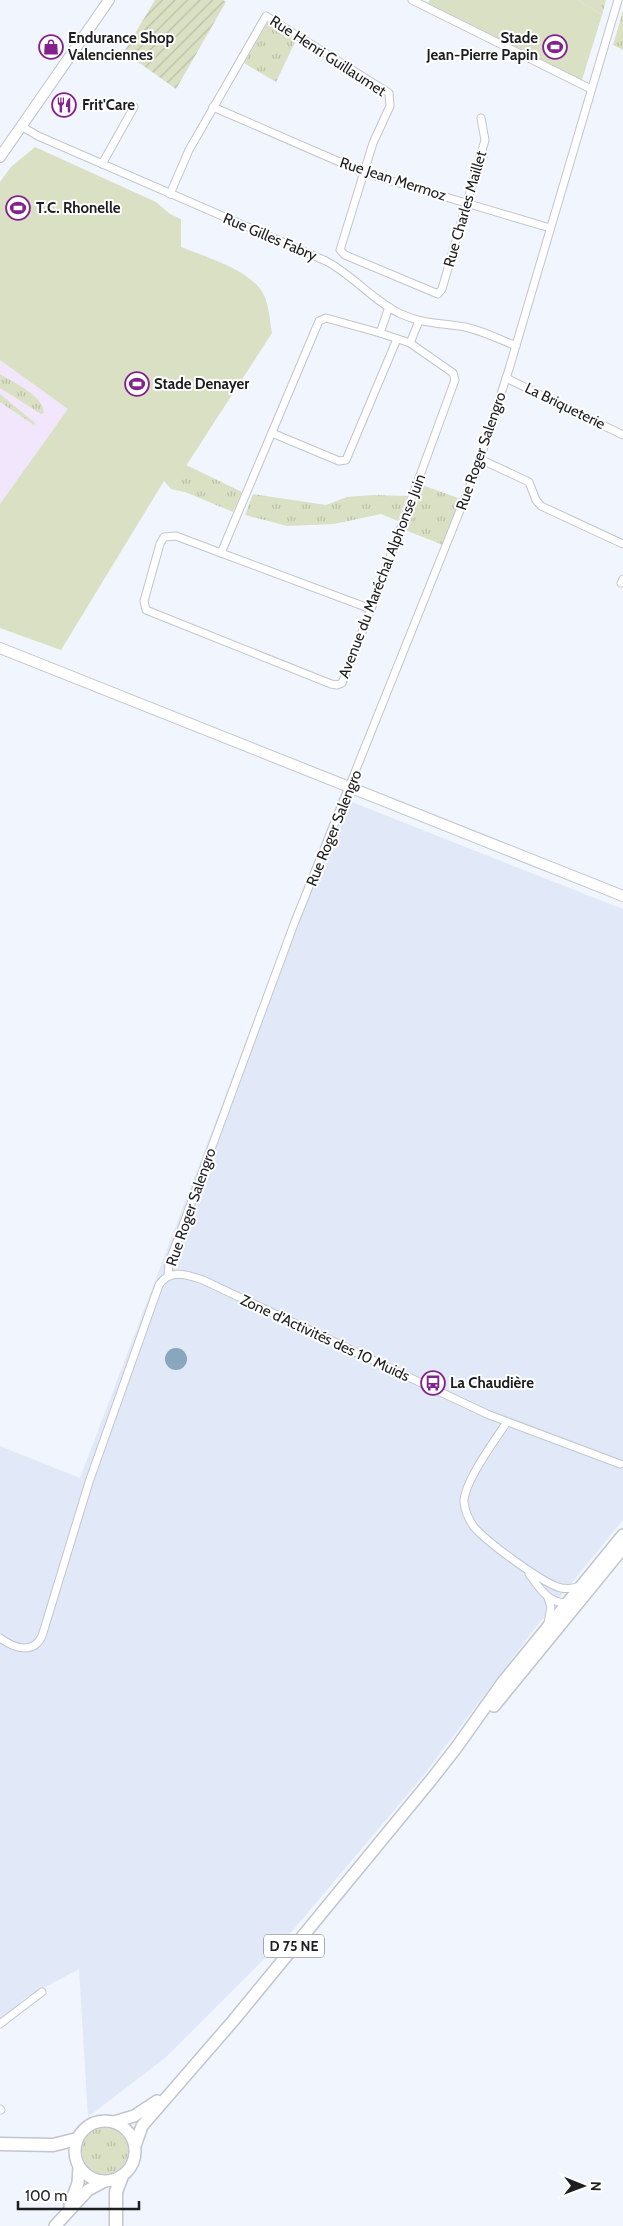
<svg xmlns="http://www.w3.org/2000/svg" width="623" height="2226" viewBox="0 0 623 2226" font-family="Cabin,sans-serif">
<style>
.commercial{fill:#f1e6fb}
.built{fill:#e1e9f8}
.grass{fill:url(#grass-tufts)}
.garden{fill:url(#garden-furrows)}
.pitch{fill:#dae0c3}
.water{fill:#89a6bf}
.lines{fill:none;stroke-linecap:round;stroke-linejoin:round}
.street-casing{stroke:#c1c5cd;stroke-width:9}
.secondary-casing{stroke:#c1c5cd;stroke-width:12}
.primary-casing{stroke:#c1c5cd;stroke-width:14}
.highway-casing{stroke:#c1c5cd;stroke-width:15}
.street{stroke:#fff;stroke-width:7}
.secondary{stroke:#fff;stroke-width:10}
.primary{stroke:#fff;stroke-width:11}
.highway{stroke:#fff;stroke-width:12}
.labels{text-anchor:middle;stroke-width:4;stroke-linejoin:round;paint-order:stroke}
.shield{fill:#fff;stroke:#606263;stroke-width:1}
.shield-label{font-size:14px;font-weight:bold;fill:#1c1e20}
.poi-label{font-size:15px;font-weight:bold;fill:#1c1e20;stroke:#fff;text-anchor:start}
.street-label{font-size:15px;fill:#1c1e20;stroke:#fff}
</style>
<defs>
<pattern id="grass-tufts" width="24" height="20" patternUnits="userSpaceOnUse" patternTransform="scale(1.25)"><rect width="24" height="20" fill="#dae0c3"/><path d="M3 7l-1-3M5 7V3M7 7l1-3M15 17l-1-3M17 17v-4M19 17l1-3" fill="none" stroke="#bac0a7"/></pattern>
<pattern id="garden-furrows" width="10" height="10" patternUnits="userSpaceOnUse" patternTransform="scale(1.25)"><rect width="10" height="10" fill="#dae0c3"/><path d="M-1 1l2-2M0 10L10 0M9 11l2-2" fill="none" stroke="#bac0a7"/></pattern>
</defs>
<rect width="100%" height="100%" fill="#f1f5fd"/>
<polygon class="commercial" points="0,360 69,409 0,504"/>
<polygon class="built" points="339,797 623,909 623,1520 536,1627 423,1776 294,1929 165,2058 88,2117 79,1969 25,1998 0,2021 0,1446 80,1478"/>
<g class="grass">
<polygon points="578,0 606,0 602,15"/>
<polygon points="623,11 623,50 613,45"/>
<polygon points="268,22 296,40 276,82 244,63"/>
<path d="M0,374C14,383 43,395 44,413L41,414L0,388Z"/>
<polygon points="0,394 35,423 34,425 0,402"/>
<polygon points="186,465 242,492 233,512 185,492 171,489"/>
<polygon points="422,485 461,499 443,545 405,530"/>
<polygon points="253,494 326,505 347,497 373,495 407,496 398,521 381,514 334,524 287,526 245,515"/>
<circle cx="105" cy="2151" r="23"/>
</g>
<polygon class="garden" points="155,0 223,0 226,2 176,89 124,52"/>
<g class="pitch">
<polygon points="430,0 578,0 602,15 582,80 428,3"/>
<path d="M35,147L156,202L170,214L181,219V247C205,257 252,270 264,295C269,306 270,322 272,333L171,489L164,481L61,650L0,628V504L68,409L0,360V182L11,167Z"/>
</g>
<circle class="water" cx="176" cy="1359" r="11"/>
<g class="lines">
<g class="street-casing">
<g id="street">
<polyline points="412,0 591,89"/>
<polyline points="213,107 365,173 550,228"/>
<path d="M21,126L38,136L326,261C353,275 373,301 401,314C422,324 443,323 465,327C483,331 499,339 516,346"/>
<polyline points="102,164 134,107"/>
<polyline points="170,194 189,150 266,16 389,93 390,106 373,143 340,250 345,255 438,294 442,289 485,140 481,118"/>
<polyline points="389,307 380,333 410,343 419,321"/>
<polyline points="380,333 326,318 319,321 221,553 176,536 164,537 160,544 144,601 146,610 331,684 337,685 342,683 371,609 455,380 453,373 410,343"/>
<polyline points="506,378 623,435"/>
<polyline points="272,433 339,461 346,460 397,339"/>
<polyline points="480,459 529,482 536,500 541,506 623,544"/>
<polyline points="221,553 371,609"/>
<polyline points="621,583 623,579"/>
<polyline points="168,1276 169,1263 294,924 477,468 509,369 618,0"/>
<path d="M507,1422C495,1440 464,1482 464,1502C465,1511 469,1520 474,1527C487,1542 542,1583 561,1588C568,1589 574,1589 580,1586"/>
<path d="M529,1574C540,1588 548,1604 568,1603"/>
<polyline points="548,1623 551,1607 548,1598"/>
<path d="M0,1638C14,1648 33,1655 42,1636L89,1482L159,1285C170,1268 188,1275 203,1280L487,1414L620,1464"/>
<polyline points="0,2024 42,1992"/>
<polyline points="0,2109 1,2110"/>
</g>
</g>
<g class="secondary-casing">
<g id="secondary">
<polyline points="0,157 109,0"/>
<polyline points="0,648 623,896"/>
</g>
</g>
<g class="primary-casing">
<g id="primary">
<polyline points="494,1706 623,1548"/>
<circle cx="105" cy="2151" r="30"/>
<polyline points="114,2122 134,2116 157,2101"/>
<polyline points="135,2146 142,2126 233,2021 431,1780 456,1748 503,1682 623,1535"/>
<polyline points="70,2205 78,2183 79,2167"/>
<polyline points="55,2226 88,2190 103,2182"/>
</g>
</g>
<g class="highway-casing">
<g id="highway">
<polyline points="0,2144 53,2145 77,2139"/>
<polyline points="116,2226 116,2192 122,2176"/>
</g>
</g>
<use href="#street" class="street"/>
<use href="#secondary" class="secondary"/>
<use href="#primary" class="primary"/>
<use href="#highway" class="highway"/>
</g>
<defs>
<g id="shop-ring" transform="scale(1.25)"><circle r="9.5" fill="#fff" stroke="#83228c" stroke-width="1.5"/><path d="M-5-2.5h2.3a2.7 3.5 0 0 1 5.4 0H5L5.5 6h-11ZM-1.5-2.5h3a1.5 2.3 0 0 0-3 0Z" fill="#83228c"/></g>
<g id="stadium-ring" transform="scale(1.25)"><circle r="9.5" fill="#fff" stroke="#83228c" stroke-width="1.5"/><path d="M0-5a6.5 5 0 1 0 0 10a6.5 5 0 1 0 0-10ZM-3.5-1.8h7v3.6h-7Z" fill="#83228c"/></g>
<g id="restaurant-ring" transform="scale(1.25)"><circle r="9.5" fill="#fff" stroke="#83228c" stroke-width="1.5"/><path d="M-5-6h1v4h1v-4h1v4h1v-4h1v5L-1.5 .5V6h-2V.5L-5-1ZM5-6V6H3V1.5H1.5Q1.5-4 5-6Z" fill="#83228c"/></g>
<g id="bus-ring" transform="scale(1.25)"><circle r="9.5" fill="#fff" stroke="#83228c" stroke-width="1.5"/><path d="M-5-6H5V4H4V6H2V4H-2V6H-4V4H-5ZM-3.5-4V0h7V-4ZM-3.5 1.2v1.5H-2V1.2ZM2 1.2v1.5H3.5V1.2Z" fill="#83228c"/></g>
</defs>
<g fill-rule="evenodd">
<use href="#shop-ring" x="51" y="47"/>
<use href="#stadium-ring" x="555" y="47"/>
<use href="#restaurant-ring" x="64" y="105"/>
<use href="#stadium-ring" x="18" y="208"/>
<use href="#stadium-ring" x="137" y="384"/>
<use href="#bus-ring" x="433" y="1383"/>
</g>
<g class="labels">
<rect class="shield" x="264" y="1934.5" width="60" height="23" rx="4"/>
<g class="shield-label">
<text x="294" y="1951">D 75 NE</text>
</g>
<g class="poi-label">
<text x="68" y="43">Endurance Shop<tspan x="68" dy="17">Valenciennes</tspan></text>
<text x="538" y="43" text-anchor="end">Stade<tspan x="538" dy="17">Jean-Pierre Papin</tspan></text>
<text x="82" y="110">Frit'Care</text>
<text x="36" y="213">T.C. Rhonelle</text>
<text x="154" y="389">Stade Denayer</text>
<text x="450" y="1388">La Chaudière</text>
</g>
<g class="street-label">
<text transform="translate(328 56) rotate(33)" y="5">Rue Henri Guillaumet</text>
<text transform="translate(393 179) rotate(18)" y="5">Rue Jean Mermoz</text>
<text transform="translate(465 209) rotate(-74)" y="5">Rue Charles Maillet</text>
<text transform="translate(270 237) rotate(23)" y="5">Rue Gilles Fabry</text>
<text transform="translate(565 406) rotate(26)" y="5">La Briqueterie</text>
<text transform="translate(481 451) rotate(-71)" y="5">Rue Roger Salengro</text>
<text transform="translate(382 576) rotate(-69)" y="5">Avenue du Maréchal Alphonse Juin</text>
<text transform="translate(334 828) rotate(-68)" y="5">Rue Roger Salengro</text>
<text transform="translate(191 1207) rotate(-71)" y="5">Rue Roger Salengro</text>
<text transform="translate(325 1338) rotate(25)" y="5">Zone d'Activités des 10 Muids</text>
</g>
</g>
<g transform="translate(583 2186) rotate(91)" stroke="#ffffff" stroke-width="4" paint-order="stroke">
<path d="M0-4L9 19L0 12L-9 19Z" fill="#1c1e20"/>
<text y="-8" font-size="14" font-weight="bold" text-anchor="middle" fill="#1c1e20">N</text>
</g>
<path d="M18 2201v8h121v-8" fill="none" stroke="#1c1e20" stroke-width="2.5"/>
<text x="25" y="2201" font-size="15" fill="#1c1e20" stroke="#ffffff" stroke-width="4" paint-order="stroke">100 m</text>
</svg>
